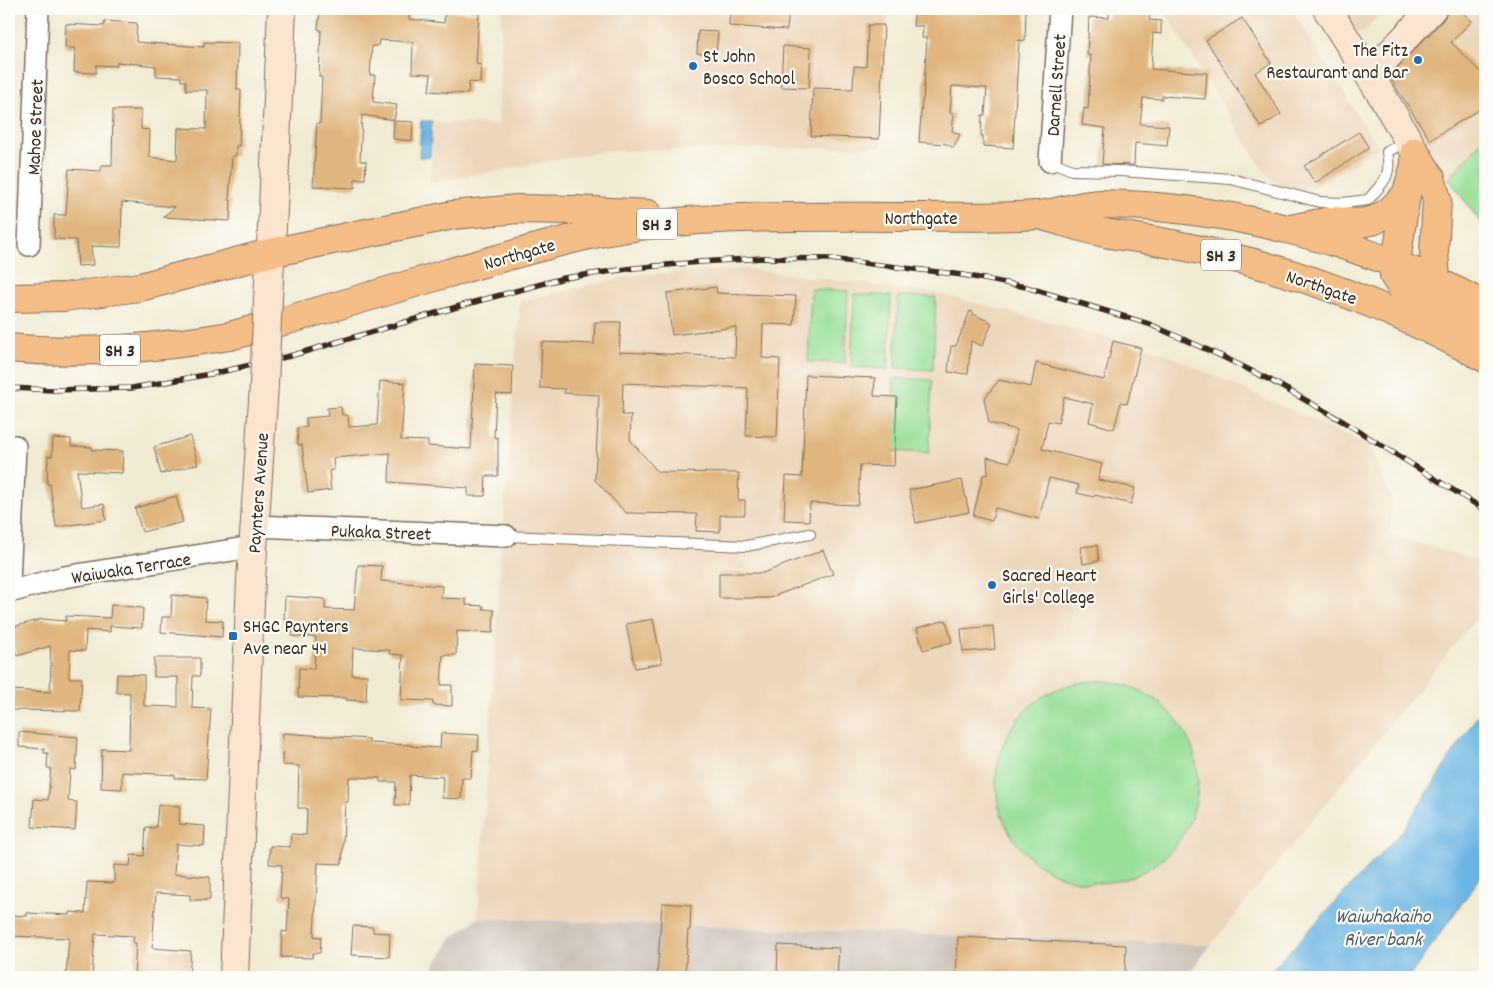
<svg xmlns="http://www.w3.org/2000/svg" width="1494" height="986" viewBox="0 0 1494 986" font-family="Dekko,sans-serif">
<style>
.built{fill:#edd7bb}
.industrial{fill:#ccc2b9}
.green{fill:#98df98;stroke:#6a845b}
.water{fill:#6bb5e3;stroke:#537080}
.building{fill:#e0b67e}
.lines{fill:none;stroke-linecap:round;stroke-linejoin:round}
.lane-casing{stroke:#7b6e5d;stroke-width:12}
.street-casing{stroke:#7b6e5d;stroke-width:24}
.secondary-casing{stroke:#7b6e5d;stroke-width:30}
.highway-casing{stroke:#7b6e5d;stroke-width:30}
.lane{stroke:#fff;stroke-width:10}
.street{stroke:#fff;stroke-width:21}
.secondary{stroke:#fbe5cf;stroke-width:28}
.highway{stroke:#f6be87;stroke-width:28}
.rail-casing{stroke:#3b2a1e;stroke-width:5.5}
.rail{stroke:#fdfcf7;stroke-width:4;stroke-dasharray:11;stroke-linecap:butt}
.secondary-bridge-casing{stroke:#7b6e5d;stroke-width:30;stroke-linecap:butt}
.secondary-bridge{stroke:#fbe5cf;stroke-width:28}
.poi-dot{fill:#1f6fb2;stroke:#fdfcf7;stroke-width:2}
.labels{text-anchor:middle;stroke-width:4.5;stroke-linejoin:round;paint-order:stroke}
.shield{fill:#fdfcf7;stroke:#75695f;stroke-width:1}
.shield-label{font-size:18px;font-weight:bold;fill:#3b2a1e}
.poi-label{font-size:19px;fill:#3b2a1e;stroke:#fdfcf7;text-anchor:start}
.street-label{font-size:19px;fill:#3b2a1e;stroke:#fdfcf7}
.water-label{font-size:20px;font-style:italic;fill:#4c5b63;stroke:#fdfcf7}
</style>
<rect width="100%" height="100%" fill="#fdfcf7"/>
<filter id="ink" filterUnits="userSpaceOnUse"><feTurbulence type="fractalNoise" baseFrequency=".02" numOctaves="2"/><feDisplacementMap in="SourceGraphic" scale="10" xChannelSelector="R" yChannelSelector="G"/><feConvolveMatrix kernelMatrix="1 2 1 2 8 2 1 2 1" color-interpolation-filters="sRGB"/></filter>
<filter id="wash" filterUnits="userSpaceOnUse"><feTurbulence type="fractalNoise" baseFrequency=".0096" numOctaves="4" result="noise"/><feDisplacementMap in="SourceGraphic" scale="20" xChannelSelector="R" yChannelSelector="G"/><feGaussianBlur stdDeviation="1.12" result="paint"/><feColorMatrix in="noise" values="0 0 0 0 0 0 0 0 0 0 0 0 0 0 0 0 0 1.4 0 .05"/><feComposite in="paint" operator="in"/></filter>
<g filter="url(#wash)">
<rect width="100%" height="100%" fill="#f1ebd3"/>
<g class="built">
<polygon points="502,9 888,9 881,147 604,151 430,183 434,123 498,125"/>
<polygon points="1163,9 1292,9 1378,148 1318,185 1297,190 1278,185 1265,173"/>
<polygon points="1333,9 1383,9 1364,32 1348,33"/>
<polygon points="1434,9 1485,9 1485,137 1449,179 1377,75"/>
<polygon points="745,269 936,293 1156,350 1369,445 1392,501 1390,535 1485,563 1485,607 1211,945 478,918 501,554 520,301 636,275"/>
</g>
<polygon class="industrial" points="478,918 1211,945 1186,977 427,977 452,938"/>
<g class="green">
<polygon points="1485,137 1485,229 1449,179"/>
<polygon points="811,289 848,291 845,363 808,362"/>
<polygon points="854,294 891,296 888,369 851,367"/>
<polygon points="898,296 936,297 933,370 895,368"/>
<polygon points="894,378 932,380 929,453 891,451"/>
<circle cx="1097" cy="782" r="101"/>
</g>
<g class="water">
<polygon points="421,121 432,121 430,157 419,157"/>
<polygon points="1485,704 1485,871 1409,977 1265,977 1403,830"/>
</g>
<g id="blocks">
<g class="building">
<polygon points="320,9 410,9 409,19 444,23 445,11 479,13 476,64 481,65 480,83 469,82 468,94 429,91 431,74 412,73 413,42 379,40 378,46 372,46 370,75 375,75 373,102 397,105 394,120 362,115 360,161 366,161 365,179 355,179 355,188 313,186 317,123 320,123 322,77 319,77 321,30 318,29"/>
<polygon points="730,9 789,9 787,30 729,26"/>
<polygon points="915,9 1026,9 1025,41 1019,40 1013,148 983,146 983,136 981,136 982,115 985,115 987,88 952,86 950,113 954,113 952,131 960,135 953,148 947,144 919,142 922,100 923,100 927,38 922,38 923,26 913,26"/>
<polygon points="1110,9 1150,9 1149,20 1161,21 1161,34 1153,33 1151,69 1207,73 1205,99 1162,96 1162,99 1143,98 1140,124 1169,126 1167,146 1135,143 1134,165 1102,164 1105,128 1082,125 1084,108 1088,109 1091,55 1087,55 1089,17 1109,18"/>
<polygon points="1447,9 1458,9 1472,21 1451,42 1485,77 1485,106 1430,140 1389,76 1443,20 1447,13"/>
<polygon points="1242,18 1271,63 1255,73 1281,114 1261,127 1206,40"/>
<polygon points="105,21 137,23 136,42 204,47 204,42 238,43 237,90 241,90 239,146 236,146 236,156 232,156 229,200 231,200 230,221 163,217 175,207 122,202 121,247 91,246 93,265 78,266 76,240 54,239 54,215 66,215 69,169 101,171 102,165 112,165 113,110 141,110 141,129 150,130 149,157 177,160 178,128 206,129 207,90 186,90 186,81 181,81 181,77 156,76 156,66 117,62 117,66 96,65 96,73 74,72 75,48 65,48 66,24 104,26"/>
<polygon points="868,25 884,25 879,139 811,136 813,88 853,89 854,66 866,67"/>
<polygon points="698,31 718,32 716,55 697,53"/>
<polygon points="783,46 811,48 809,88 781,87"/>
<polygon points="394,121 413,122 412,141 393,139"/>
<polygon points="1359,132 1369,148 1315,183 1304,166"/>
<polygon points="716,287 717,293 796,296 794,325 763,324 762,358 780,359 777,437 746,436 748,388 623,383 622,415 631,415 630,440 658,472 739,473 738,500 745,500 745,515 720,515 720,532 696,531 697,514 626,513 595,480 599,395 564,393 565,389 540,388 542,342 594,344 595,322 621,322 619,352 735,357 736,327 672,335 667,293"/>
<polygon points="970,311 973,312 973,314 992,323 982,346 971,341 968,374 948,372 951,346 956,346"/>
<polygon points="1113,341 1141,348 1127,404 1121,402 1114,429 1089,422 1093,404 1064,397 1058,423 1048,421 1042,449 1102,464 1098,480 1135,488 1131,504 1095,495 1094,497 1077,493 1079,485 1049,478 1039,519 995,508 992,521 973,516 983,475 988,474 987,457 1010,462 1017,430 989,423 984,399 999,380 1031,387 1036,363 1104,380"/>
<polygon points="475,364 513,366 512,395 496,394 494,437 498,438 498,476 486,476 485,496 468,496 468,488 389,482 390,453 333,458 334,470 329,471 331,490 308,493 302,445 298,445 297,428 307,427 306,418 328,416 327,408 341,407 342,415 348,415 349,427 377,425 380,381 405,383 401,440 428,441 428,446 471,449"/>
<polygon points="806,375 875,378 874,396 897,397 894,466 860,465 858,505 810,503 809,521 784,520 786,476 802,477"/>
<polygon points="190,436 198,464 161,474 154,447"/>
<polygon points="53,438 71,439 71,446 92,447 92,450 123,451 122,473 77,471 82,507 104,504 106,520 56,527 50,484 47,484 48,456 52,456"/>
<polygon points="962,480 969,512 916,523 909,490"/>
<polygon points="176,496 183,522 142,532 135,508"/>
<polygon points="1097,545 1099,561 1083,564 1081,547"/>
<polygon points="823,550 833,574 769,598 719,598 719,573 763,573"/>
<polygon points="358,565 382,566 381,581 442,586 441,598 466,599 466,605 484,606 483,609 494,610 493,633 457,631 456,655 443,655 441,685 452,685 452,706 433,705 433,701 401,700 403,655 389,654 390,650 353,648 352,675 367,675 366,701 346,700 347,698 298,697 299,668 314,669 316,637 292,636 293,629 288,629 289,620 284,620 285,596 325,599 325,609 354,610"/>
<polygon points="172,595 206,598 205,620 223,621 222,637 161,632 162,617 171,617"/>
<polygon points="111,605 143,608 142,628 110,626 110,632 86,630 85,651 70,650 69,678 82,678 80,711 9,710 9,690 50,692 51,663 50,646 17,656 14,647 9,648 9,628 42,619 66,621 66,616 110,618"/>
<polygon points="653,619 662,663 635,668 626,624"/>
<polygon points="946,620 952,642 923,650 917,628"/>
<polygon points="993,626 995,649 963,652 961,629"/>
<polygon points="154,658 200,658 200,676 193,676 192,708 211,709 206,779 175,778 175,775 122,772 122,789 101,788 102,749 129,750 130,693 116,692 117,674 144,675 144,706 178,707 178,677 154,677"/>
<polygon points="19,732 78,737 76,770 70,769 68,801 77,802 75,830 32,827 34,799 48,800 51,768 47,768 48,753 44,753 44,749 19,747"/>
<polygon points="283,733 369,739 369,743 411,745 411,746 440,748 441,733 479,735 478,751 473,750 471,778 462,778 461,799 442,798 443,777 410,775 409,805 395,805 396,782 380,782 380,778 349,777 348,802 345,802 342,864 318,863 314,936 321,937 320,953 313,953 312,958 281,957 282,931 287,932 289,899 280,898 282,865 269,864 270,846 290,847 291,834 306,835 307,808 298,808 299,766 282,765"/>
<polygon points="158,805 180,806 179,824 205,826 204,846 176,844 174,874 210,877 210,900 190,900 190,895 156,893 152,948 191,951 189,977 134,977 136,943 133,943 134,936 95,934 92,977 83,977 66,976 69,938 9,936 9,915 27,916 27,913 70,915 70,912 85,913 87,882 114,883 114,865 130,866 131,855 144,856 146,827 156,828"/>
<polygon points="662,903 691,905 690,930 688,930 685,977 657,977"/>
<polygon points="353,926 373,927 373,932 390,933 389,957 351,955"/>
<polygon points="958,937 1126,945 1125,977 956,977"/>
<polygon points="778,945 839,948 837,977 777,977"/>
</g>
</g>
</g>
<g filter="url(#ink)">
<use href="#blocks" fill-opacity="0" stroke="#7b6e5d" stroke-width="1"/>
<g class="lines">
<g class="lane-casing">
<g id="lane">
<path d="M1050,161L1072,170L1121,171L1231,179L1320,202L1343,203L1368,200C1384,181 1392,177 1387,152L1408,140"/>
<polyline points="506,536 746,546 810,534"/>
</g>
</g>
<g class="street-casing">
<g id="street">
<polyline points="1050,161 1060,9"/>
<polyline points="29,245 38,9"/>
<polyline points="255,526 506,536"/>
<polyline points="9,584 15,446"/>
<polyline points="9,592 64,577 239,549 254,549"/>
</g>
</g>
<g class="secondary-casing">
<g id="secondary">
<polyline points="1327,9 1383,97 1415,152"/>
<polyline points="1367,72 1383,61 1432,9"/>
<polyline points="268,298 273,209 282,9"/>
<polyline points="234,977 251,580 264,385"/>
</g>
</g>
<g class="highway-casing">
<g id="highway">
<polyline points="1415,152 1415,165 1406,195 1394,276 1402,288 1410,295 1485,333"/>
<polyline points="1415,152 1431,178 1437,200 1434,251 1436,281"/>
<path d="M1046,217C1065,222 1085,229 1105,233C1119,236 1135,237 1150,240C1185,246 1219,254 1254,263C1334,285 1412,318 1485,358"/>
<polyline points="1291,229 1330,221 1361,223 1375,220 1390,211 1406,195"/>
<polyline points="9,298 64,297 140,287 270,253 453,215 517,209 575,210 648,214"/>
<path d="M9,348C83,355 156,348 230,336C303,316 375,295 448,273C497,259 547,244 598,233C701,213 809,217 914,217C955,216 996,218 1037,215C1058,214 1079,204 1101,204C1232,206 1370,243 1485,306"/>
</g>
</g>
<use href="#lane" class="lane"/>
<use href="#street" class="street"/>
<use href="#secondary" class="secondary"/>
<use href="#highway" class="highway"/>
<g class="rail-casing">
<polyline id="rail" points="9,388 53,390 132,388 216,373 290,356 467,304 564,278 634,268 700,262 763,258 830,259 963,275 1026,287 1149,324 1219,355 1270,380 1344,422 1485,510"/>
</g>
<use href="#rail" class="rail"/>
<g class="secondary-bridge-casing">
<polyline id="secondary-bridge" points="264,385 268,298"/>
</g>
<use href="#secondary-bridge" class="secondary-bridge"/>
</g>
</g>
<g class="poi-dot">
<circle cx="1418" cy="60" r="5"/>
<circle cx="693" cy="66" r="5"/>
<circle cx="992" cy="585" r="5"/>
<rect x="228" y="631" width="10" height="10" rx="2.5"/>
</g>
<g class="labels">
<g class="shield">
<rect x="637" y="208.5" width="40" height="31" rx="4"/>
<rect x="1201" y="239.5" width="40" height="31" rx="4"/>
<rect x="100" y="334.5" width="40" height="31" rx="4"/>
</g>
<g class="shield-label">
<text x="657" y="230">SH 3</text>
<text x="1221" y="261">SH 3</text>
<text x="120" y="356">SH 3</text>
</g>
<g class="poi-label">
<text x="1408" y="56" text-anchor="end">The Fitz<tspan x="1408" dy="22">Restaurant and Bar</tspan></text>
<text x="703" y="62">St John<tspan x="703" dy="22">Bosco School</tspan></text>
<text x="1002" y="581">Sacred Heart<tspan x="1002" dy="22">Girls' College</tspan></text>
<text x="243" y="632">SHGC Paynters<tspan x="243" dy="22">Ave near 44</tspan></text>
</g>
<g class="street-label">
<text transform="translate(1055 85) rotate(-86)" y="7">Darnell Street</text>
<text transform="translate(34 127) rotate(-88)" y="7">Mahoe Street</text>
<text x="921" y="224">Northgate</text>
<text transform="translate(519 253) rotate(-16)" y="7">Northgate</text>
<text transform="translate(1322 286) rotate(19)" y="7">Northgate</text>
<text transform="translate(257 493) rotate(-86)" y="7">Paynters Avenue</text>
<text transform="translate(381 531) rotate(2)" y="7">Pukaka Street</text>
<text transform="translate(131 567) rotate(-9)" y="7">Waiwaka Terrace</text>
</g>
<g class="water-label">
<text x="1383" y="922">Waiwhakaiho<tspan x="1383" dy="23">River bank</tspan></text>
</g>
</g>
<rect width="1494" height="986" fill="none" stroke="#fdfcf7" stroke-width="30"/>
</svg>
